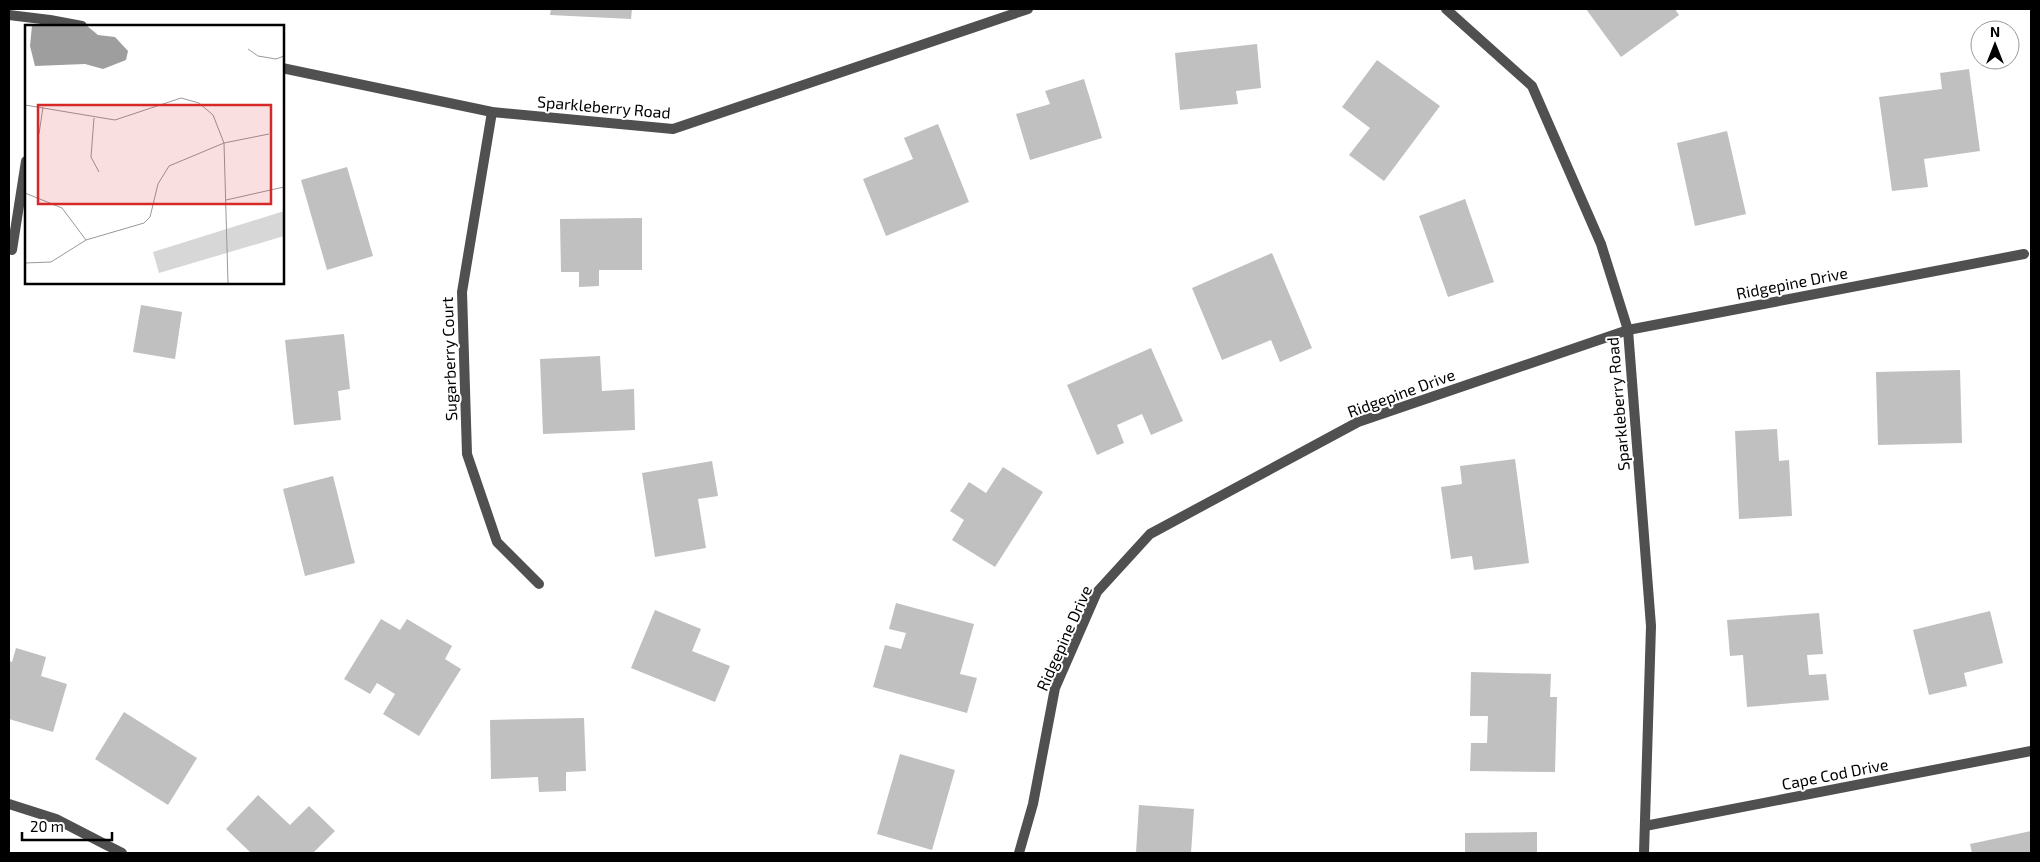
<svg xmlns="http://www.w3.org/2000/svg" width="2040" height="862" viewBox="0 0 2040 862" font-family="'Exo 2',sans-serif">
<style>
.building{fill:#c0c0c0}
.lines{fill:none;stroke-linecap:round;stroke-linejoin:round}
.street{stroke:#505050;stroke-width:10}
.labels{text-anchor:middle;stroke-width:4;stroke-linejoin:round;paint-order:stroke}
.street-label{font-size:16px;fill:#000;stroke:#fff}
.inset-road{fill:none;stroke:#999;stroke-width:1}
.view{fill:#d62828;fill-opacity:0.15;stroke:#d62828;stroke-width:2.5}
.inset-edge{fill:none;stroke:#000;stroke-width:2.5}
</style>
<rect width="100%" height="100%" fill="#fff"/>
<g class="building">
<polygon points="551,9 632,9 631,19 550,15"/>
<polygon points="1586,9 1675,9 1679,15 1621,57"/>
<polygon points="1257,44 1261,88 1236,91 1238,104 1180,110 1175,53"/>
<polygon points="1377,60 1440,106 1384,181 1349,155 1370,128 1342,107"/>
<polygon points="1969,69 1980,151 1924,159 1928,187 1892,191 1879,97 1942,89 1940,73"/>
<polygon points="1084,79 1102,138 1030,160 1016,114 1050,104 1045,91"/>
<polygon points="938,124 969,202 886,236 863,179 913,159 904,138"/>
<polygon points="1727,131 1746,214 1695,226 1677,143"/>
<polygon points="347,167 373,256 327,270 301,180"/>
<polygon points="1465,199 1494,282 1448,297 1419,216"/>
<polygon points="642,218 642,270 599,270 599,286 579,287 579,272 561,272 560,219"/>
<polygon points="1272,253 1312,348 1280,362 1271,340 1222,360 1192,288"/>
<polygon points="141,305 182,312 175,359 133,352"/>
<polygon points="344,334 350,389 338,391 341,420 294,425 285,340"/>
<polygon points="1151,348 1183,421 1151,435 1142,414 1117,425 1124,443 1097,455 1067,385"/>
<polygon points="600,356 602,391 634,389 635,430 543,434 540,359"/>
<polygon points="1960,370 1962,443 1878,445 1876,372"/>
<polygon points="1777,429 1779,461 1789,460 1792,516 1739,519 1735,431"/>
<polygon points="1515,459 1529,563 1474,570 1472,556 1451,559 1441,487 1462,484 1460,466"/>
<polygon points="712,461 718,496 698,499 706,548 655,557 642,473"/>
<polygon points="1003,467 1043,492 995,567 952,540 964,520 950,511 969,482 986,493"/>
<polygon points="333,476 355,563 305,576 283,489"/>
<polygon points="896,603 974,624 960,674 977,678 967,713 873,687 885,645 901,649 906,633 889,629"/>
<polygon points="655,610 701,629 692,651 730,666 715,702 631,668"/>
<polygon points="1990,611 2003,663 1964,673 1967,686 1929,695 1913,630"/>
<polygon points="1819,613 1823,654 1807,655 1809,675 1826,674 1829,700 1747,707 1743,655 1730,656 1727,620"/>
<polygon points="381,619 400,630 407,619 452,646 445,659 461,669 419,736 383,714 395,694 377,683 370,694 344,679"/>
<polygon points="16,648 46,657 41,676 67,684 53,732 9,719 9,661 12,662"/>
<polygon points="1471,672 1551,674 1550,697 1557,697 1555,772 1470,771 1471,743 1487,743 1488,716 1470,716"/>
<polygon points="124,712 197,758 168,805 95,759"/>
<polygon points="584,718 586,771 566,772 566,791 539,792 538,777 491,779 490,720"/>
<polygon points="900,754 955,770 932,850 877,834"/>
<polygon points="258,795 290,825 309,806 335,831 313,853 251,853 226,829"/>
<polygon points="1139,805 1194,809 1191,853 1136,853"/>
<polygon points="2031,831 2031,853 1972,853 1970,844"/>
<polygon points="1537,832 1537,853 1465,853 1465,833"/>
</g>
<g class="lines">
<g class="street">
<polyline points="1446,9 1532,86 1601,244 1628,330 1651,626 1644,853"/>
<polyline points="9,15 50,20 82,26"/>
<polyline points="282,68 492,112 673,129 1028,9"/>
<polyline points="492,112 462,292 467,454 497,542 539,584"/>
<polyline points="12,250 26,161"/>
<polyline points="9,804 56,819 122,853"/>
<polyline points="1645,826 2031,751"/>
<polyline points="1019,853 1033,804 1055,688 1097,592 1150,534 1358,422 1628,330 2024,254"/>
</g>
</g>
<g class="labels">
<g class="street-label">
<text transform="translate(604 107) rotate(5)" y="6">Sparkleberry Road</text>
<text transform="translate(1792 283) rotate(-11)" y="6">Ridgepine Drive</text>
<text transform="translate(449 359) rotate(-92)" y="6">Sugarberry Court</text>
<text transform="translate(1401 393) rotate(-20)" y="6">Ridgepine Drive</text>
<text transform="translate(1618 404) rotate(-95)" y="6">Sparkleberry Road</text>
<text transform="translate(1064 638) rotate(-66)" y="6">Ridgepine Drive</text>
<text transform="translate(1835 774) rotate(-11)" y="6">Cape Cod Drive</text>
</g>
</g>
<g transform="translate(25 25)">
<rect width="259" height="259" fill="#fff"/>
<path d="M259,186V211L134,248L128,227Z" fill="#d7d7d7"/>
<path d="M61,0L73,10L90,12L103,26L101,35L78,44L60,39L10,41L5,21L7,0Z" fill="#9e9e9e"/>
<path class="inset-road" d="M223,24L233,31L251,34L259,31M0,80L90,95L156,73L174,78L188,90L199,118L203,258M69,93L66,132L74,147M14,109L18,82M0,168L37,183L61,215M201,175L259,162M0,238L26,237L61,215L119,198L125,192L133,159L144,141L199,118L244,109"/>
<path class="view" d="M13,80H246V179H13Z"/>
<rect width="259" height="259" class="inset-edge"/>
</g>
<rect width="2040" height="862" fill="none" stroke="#000000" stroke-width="20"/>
<g transform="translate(1995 45)"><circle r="24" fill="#ffffff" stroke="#999999"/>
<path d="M0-4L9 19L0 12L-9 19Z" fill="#000000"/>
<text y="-8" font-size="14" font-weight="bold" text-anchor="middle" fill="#000000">N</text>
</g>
<path d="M22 832v8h90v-8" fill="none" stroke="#000000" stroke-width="2.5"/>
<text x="30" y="832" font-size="15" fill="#000000" stroke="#ffffff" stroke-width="4" paint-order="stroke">20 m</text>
</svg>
